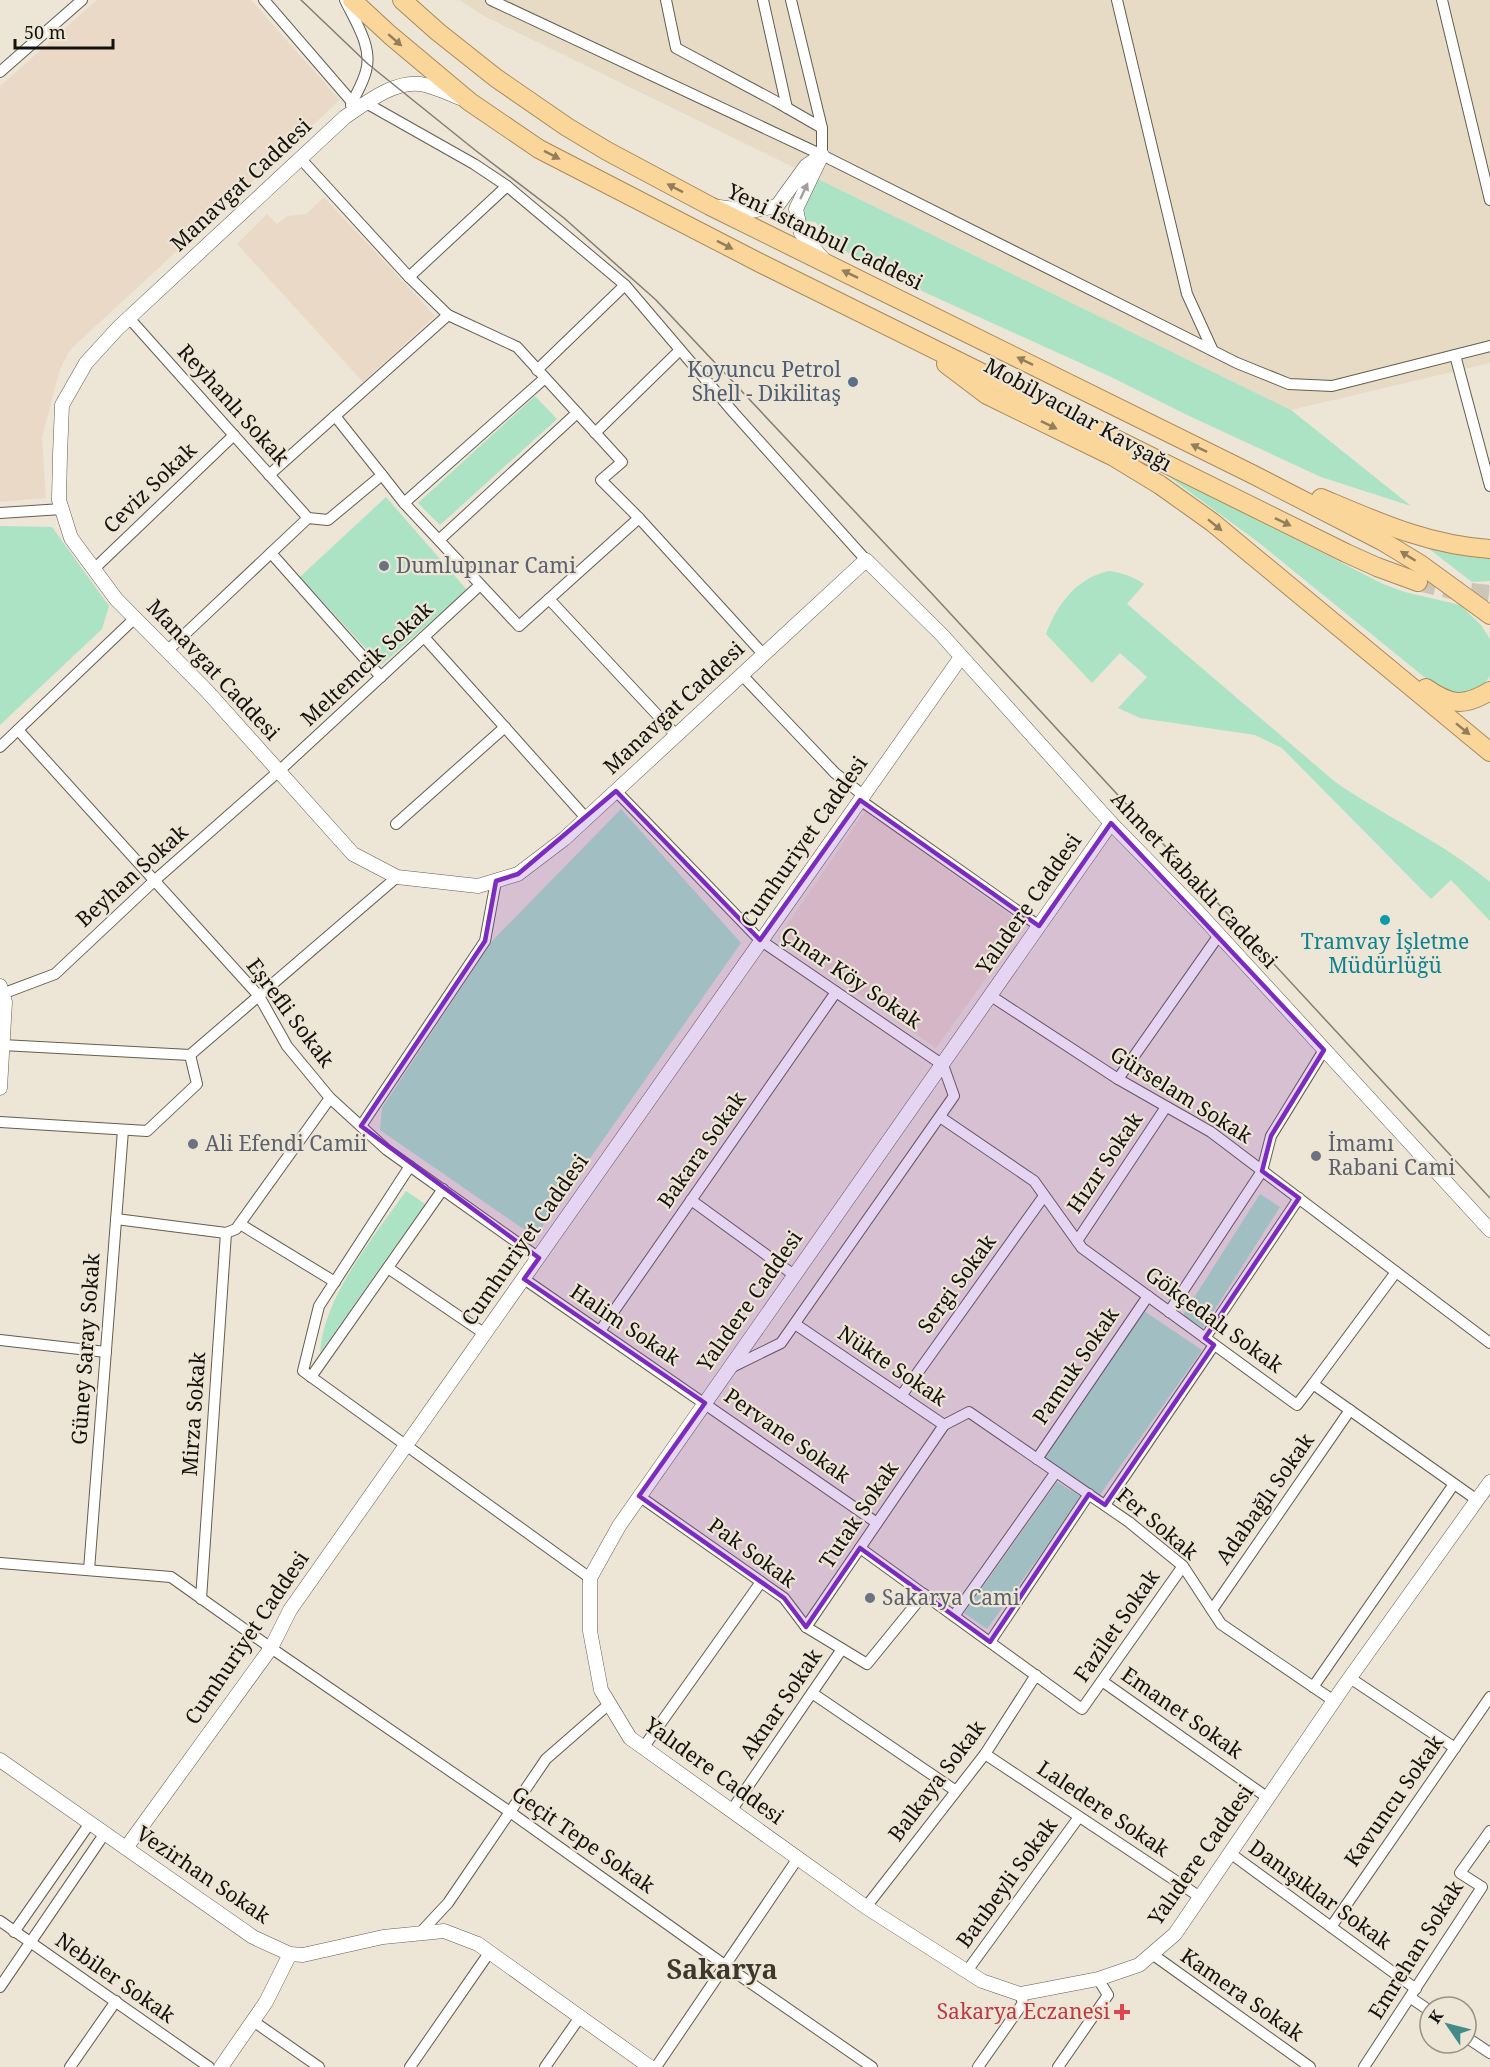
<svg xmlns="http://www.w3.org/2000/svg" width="1490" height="2067" viewBox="0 0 1490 2067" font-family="'Noto Serif',serif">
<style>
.commercial{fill:#ebd9c8}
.built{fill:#e7dbc5}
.green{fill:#abe3c4}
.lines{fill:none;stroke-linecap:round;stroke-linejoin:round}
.trunk-tunnel{stroke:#ccc5b8;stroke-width:18;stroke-dasharray:18 9;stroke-linecap:butt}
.minor-casing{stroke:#645e50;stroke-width:12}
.tertiary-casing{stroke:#645e50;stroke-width:15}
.trunk-casing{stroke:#a88a59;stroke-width:20}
.minor{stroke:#fff;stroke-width:10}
.tertiary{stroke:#fff;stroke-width:14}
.trunk{stroke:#fad69b;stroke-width:18}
.tram{stroke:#827d73;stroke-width:1.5}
.oneway{fill:#927e5b}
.oneway2{fill:#a1a09e}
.marked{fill:#7b2cbf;fill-opacity:0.2;stroke:#7b2cbf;stroke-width:4.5;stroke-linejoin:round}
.service-dot{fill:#5c6f8a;stroke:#ede5d6;stroke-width:2}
.worship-dot{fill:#6b7280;stroke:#ede5d6;stroke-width:2}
.culture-dot{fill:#0f9aa8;stroke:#ede5d6;stroke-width:2}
.health-dot{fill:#e0444e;stroke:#ede5d6;stroke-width:2}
.labels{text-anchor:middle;stroke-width:4.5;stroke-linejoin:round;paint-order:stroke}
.street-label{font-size:21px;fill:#14120c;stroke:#ede5d6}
.service-label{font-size:21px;fill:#4e5e75;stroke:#ede5d6;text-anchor:end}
.worship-label{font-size:21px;fill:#5b616d;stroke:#ede5d6;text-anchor:start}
.culture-label{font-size:21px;fill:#0d838f;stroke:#ede5d6}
.health-label{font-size:21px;fill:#be3a42;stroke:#ede5d6;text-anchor:end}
.district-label{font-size:27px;font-weight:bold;fill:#3e382c;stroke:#ede5d6}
</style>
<rect width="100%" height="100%" fill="#ede5d6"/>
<g class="commercial">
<polygon points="97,0 251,0 340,100 70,350 60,369 42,437 46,498 0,502 0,86"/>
<polygon points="324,197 435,316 363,382 237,244 267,214 277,224 287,216 306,214"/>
<polygon points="865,811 1024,925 936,1048 778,938"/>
</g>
<polygon class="built" points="459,0 1490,0 1490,363 1291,410 484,16"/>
<g class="green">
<polygon points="818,179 1291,410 1411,506 1321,477 1187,415 1109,376 924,292 848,253 815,222 799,220"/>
<polygon points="535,396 557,419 440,525 418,503"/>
<polygon points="1157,468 1383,584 1405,592 1460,605 1481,625 1490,639 1490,676 1485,683 1475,691 1463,695 1439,689 1258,542"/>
<polygon points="386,497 467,590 381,665 300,577"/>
<polygon points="0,526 52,527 109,606 102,629 0,725"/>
<polygon points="1428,548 1469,557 1490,559 1490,581 1472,582"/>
<path d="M1109,571C1123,573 1132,576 1144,584L1127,604L1334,781C1385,817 1443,842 1490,882V921L1451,880L1431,899L1282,748L1255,735L1140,718L1118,708L1147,677L1120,653L1092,683L1046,634C1057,604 1077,578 1109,571Z"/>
<polygon points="621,809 741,943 535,1237 380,1130 382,1108 492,941"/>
<path d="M406,1191L425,1204L320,1353C323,1297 374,1237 406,1191Z"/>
<polygon points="1260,1194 1280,1207 1203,1328 1183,1315"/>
<polygon points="1144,1311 1202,1350 1100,1495 1045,1457"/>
<polygon points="1057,1482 1082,1497 987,1629 964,1613"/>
</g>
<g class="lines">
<polyline class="trunk-tunnel" points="1418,582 1452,590 1490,594"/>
<g class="minor-casing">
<g id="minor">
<polyline points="264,0 352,102"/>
<path d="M345,0C355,21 373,47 366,71C363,83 356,94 351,105"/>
<polyline points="491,0 822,155 1237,363 1289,384 1332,386 1490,346"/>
<polyline points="666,0 676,48 775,101 822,128"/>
<polyline points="763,0 787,108"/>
<polyline points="791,0 822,128 822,155"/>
<polyline points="1117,0 1187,294 1213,351"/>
<polyline points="1442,0 1490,200"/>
<polyline points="0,72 82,0"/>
<polyline points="366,103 474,164 507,186"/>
<polyline points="300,158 409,277 448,315 517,347 622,462 601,480 639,518"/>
<polyline points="409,277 507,186 625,285 734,413 866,560"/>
<polyline points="129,318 308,518"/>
<polyline points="1455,355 1490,486"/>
<polyline points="537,370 625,285"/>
<polyline points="335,416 382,475"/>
<polyline points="595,433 680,350"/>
<polyline points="269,475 448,315"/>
<polyline points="404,503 545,378"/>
<polyline points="0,513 62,509"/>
<polyline points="439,540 577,413"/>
<polyline points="271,553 381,677"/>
<polyline points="94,569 234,435"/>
<polyline points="549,599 676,735"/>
<polyline points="424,637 586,818"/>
<polyline points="167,651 308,518 328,520 382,475 404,503 519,626 639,518 763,654"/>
<polyline points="741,674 835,773 863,795"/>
<polyline points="18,730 259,996 287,1046 330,1098 387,1150 539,1258"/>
<polyline points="0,747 135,618"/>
<polyline points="616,791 760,940 943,1065 954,1096 781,1343 732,1367"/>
<polyline points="860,800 1039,926"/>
<polyline points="396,824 505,727"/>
<polyline points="2,994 55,974 154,881 279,771 480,585"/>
<polyline points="991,996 1118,1079 1211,1132 1490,1343"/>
<polyline points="2,1045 190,1055 397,877"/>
<polyline points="1118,1079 1219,935"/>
<polyline points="940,1117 1034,1181 1082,1248 1297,1405 1313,1384 1477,1500"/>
<polyline points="0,1122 147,1131 197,1084 190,1055"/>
<polyline points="361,1126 485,941 496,881"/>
<polyline points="410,1166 319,1306 303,1371 590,1578"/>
<polyline points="691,1200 794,1275"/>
<polyline points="116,1219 226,1233 236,1229 330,1098"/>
<polyline points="240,1224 335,1282"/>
<polyline points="1077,1241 1166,1107"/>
<polyline points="388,1268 485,1334"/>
<polyline points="524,1279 877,1523"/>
<polyline points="1169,1312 1262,1171 1271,1136 1324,1050"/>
<polyline points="795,1324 944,1425 969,1412 1129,1522 1183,1566 1221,1624 1334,1701"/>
<polyline points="600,1331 836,992"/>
<polyline points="1205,1338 1299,1198"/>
<polyline points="0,1340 106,1352"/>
<polyline points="311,1377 443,1189"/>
<polyline points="1313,1384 1396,1272"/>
<polyline points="901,1396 1044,1196"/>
<polyline points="1037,1459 1148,1296"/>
<polyline points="639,1496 784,1598 806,1627 867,1664 924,1594"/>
<polyline points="1105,1505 1214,1345"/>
<polyline points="860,1548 1082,1709 1183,1566"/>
<polyline points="0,1563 171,1577 271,1648 510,1812 726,1966 872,2067"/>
<polyline points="89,1570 123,1130"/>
<polyline points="201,1599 226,1233"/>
<polyline points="1212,1610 1350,1410"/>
<polyline points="954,1616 1056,1472"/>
<polyline points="806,1627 944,1425"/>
<polyline points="990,1642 1089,1494"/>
<polyline points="1350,1678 1455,1748"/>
<polyline points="1102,1681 1268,1798"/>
<polyline points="1313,1687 1454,1484"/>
<polyline points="812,1693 956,1791"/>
<polyline points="643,1748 761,1582"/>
<polyline points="985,1754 1200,1897"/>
<polyline points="731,1811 842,1649"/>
<polyline points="1230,1853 1416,1989"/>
<polyline points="866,1907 985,1754 1036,1675"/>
<polyline points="0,1921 209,2067"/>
<polyline points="1331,1927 1490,1697"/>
<polyline points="14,1932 90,1823"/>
<polyline points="420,1933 448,1903 546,1759 609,1704"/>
<polyline points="1152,1954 1310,2067"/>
<polyline points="967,1971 1079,1817"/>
<polyline points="0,1987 105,1833"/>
<polyline points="1411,1998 1430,2011"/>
<polyline points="253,2021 319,2067"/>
<polyline points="1466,2037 1490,2053"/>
<polyline points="70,2067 116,2001"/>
<polyline points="410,2067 489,1953"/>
<polyline points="545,2067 580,2017"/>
<polyline points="656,2067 798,1858"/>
<polyline points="978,2067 1023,2003 1020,1994"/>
<polyline points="1058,2067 1108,1995 1098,1979"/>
<polyline points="1364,2067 1482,1887 1460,1873 1490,1831"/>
</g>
</g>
<g class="tertiary-casing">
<g id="tertiary">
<path d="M460,98C447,93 434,86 420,84C393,81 366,103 345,117L118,328L86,363L62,405L60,455L59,500L71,538L116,599L207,691L353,854L397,877L478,886L518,874L564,839L866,560L942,635L1111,823L1198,912L1490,1230"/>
<polyline points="821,157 796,209 801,233 824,260"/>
<polyline points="719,207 751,211 777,206 806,166 822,155"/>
<polyline points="1111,823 619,1526 590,1578 590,1631 601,1690 630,1738 866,1907 982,1981 1020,1994 1098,1979 1139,1965 1175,1934 1344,1686 1490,1482"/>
<polyline points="0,986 5,1002 0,1088"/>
<polyline points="0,1760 253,1937 290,1954 303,1955 383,1937 444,1931 478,1944 650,2067"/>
<polyline points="126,1848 271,1648 290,1610 961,657"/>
<polyline points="221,2067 266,2002 290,1954"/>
</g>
</g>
<g class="trunk-casing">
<g id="trunk">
<polyline points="352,0 390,35 470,102 539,149 762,264 1346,553 1377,567 1418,582"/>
<polyline points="402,0 438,32 496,78 567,127 607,151 710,206 1252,474 1382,541 1420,564 1490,615"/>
<polyline points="946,364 987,395 1114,457 1160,485 1212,522 1490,752"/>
<path d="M1321,498C1378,522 1428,545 1490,549"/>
<path d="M1426,688C1450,705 1464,707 1490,691"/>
</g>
</g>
<use href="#minor" class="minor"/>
<use href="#tertiary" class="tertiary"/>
<use href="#trunk" class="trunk"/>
<polyline class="tram" points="301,0 368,64 475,150 564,218 656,300 936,598 1490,1198"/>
</g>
<defs><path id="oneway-solid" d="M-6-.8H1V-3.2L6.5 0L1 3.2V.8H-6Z" transform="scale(1.5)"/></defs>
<g class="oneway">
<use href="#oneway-solid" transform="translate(395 40) rotate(41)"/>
<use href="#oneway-solid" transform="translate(552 155) rotate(27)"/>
<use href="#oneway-solid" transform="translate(675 188) rotate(-153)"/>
<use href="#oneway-solid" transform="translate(725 245) rotate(27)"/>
<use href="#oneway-solid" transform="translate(850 274) rotate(-154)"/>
<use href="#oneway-solid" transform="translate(1025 361) rotate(-154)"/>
<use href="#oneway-solid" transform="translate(1049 425) rotate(26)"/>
<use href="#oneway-solid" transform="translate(1199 448) rotate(-154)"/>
<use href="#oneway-solid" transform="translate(1283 522) rotate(26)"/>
<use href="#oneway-solid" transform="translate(1215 525) rotate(39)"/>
<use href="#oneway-solid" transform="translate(1408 556) rotate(-148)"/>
<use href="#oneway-solid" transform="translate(1463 729) rotate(39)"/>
</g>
<use class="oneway2" href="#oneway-solid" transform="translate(804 191) rotate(-65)"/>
<path class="marked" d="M616,791L760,940L860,800L1039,926L1111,823L1324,1050L1271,1136L1262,1171L1299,1198L1205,1338L1214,1345L1105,1505L1089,1494L990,1642L860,1548L806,1627L784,1598L639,1496L705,1403L524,1279L539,1258L361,1126L485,941L496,881L518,874Z"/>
<circle class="service-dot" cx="853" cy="382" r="6"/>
<g class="worship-dot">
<circle cx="384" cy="566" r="6"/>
<circle cx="193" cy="1144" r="6"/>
<circle cx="1316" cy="1156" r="6"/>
<circle cx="870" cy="1598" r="6"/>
</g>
<circle class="culture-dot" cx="1385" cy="920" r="6"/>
<path class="health-dot" d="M1119 2003h6v6h6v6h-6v6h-6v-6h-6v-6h6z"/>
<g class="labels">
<g class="street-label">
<text transform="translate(241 185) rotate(-43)" y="7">Manavgat Caddesi</text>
<text transform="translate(825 237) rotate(26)" y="7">Yeni İstanbul Caddesi</text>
<text transform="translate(233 405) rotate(48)" y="7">Reyhanlı Sokak</text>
<text transform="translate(1078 415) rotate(29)" y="7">Mobilyacılar Kavşağı</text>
<text transform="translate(150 488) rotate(-44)" y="7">Ceviz Sokak</text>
<text transform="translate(367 664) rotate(-43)" y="7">Meltemcik Sokak</text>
<text transform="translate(213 670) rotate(47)" y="7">Manavgat Caddesi</text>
<text transform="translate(674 708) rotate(-43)" y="7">Manavgat Caddesi</text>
<text transform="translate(804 842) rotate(-55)" y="7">Cumhuriyet Caddesi</text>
<text transform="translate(132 876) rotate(-42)" y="7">Beyhan Sokak</text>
<text transform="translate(1194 880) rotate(47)" y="7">Ahmet Kabaklı Caddesi</text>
<text transform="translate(1029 904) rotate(-55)" y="7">Yalıdere Caddesi</text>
<text transform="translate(851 978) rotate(34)" y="7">Çınar Köy Sokak</text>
<text transform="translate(290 1013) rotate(53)" y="7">Eşrefli Sokak</text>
<text transform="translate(1181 1095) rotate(32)" y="7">Gürselam Sokak</text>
<text transform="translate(702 1150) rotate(-55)" y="7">Bakara Sokak</text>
<text transform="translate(1105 1163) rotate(-56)" y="7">Hızır Sokak</text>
<text transform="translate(525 1240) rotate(-55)" y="7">Cumhuriyet Caddesi</text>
<text transform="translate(957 1284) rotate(-54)" y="7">Sergi Sokak</text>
<text transform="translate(750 1301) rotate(-55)" y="7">Yalıdere Caddesi</text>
<text transform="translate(1214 1320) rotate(36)" y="7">Gökçedalı Sokak</text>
<text transform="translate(625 1325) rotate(34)" y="7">Halim Sokak</text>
<text transform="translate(86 1349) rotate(-86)" y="7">Güney Saray Sokak</text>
<text transform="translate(892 1366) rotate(34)" y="7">Nükte Sokak</text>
<text transform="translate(1076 1366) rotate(-56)" y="7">Pamuk Sokak</text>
<text transform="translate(194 1414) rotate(-86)" y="7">Mirza Sokak</text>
<text transform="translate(787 1436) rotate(35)" y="7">Pervane Sokak</text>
<text transform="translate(1265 1499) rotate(-55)" y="7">Adabağlı Sokak</text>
<text transform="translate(859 1515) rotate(-56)" y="7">Tutak Sokak</text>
<text transform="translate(1157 1524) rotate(40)" y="7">Fer Sokak</text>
<text transform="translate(752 1553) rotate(36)" y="7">Pak Sokak</text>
<text transform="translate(1117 1626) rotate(-55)" y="7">Fazilet Sokak</text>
<text transform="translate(247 1638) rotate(-56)" y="7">Cumhuriyet Caddesi</text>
<text transform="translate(781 1704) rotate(-56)" y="7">Aknar Sokak</text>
<text transform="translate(1182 1713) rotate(35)" y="7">Emanet Sokak</text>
<text transform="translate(714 1771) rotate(36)" y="7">Yalıdere Caddesi</text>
<text transform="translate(937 1781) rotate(-53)" y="7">Balkaya Sokak</text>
<text transform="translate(1394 1801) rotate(-55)" y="7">Kavuncu Sokak</text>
<text transform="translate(1103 1809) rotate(34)" y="7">Laledere Sokak</text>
<text transform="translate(583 1840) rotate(35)" y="7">Geçit Tepe Sokak</text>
<text transform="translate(1201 1855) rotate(-55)" y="7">Yalıdere Caddesi</text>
<text transform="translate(203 1875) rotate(34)" y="7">Vezirhan Sokak</text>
<text transform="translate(1007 1883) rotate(-54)" y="7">Batıbeyli Sokak</text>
<text transform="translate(1320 1895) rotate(36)" y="7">Danışıklar Sokak</text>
<text transform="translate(1416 1950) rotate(-58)" y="7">Emrehan Sokak</text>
<text transform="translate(115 1978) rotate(35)" y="7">Nebiler Sokak</text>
<text transform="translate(1242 1995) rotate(35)" y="7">Kamera Sokak</text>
</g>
<g class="service-label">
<text x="841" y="377">Koyuncu Petrol<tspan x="841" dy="24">Shell - Dikilitaş</tspan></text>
</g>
<g class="worship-label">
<text x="396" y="573">Dumlupınar Cami</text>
<text x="205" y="1151">Ali Efendi Camii</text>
<text x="1328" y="1151">İmamı<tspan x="1328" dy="24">Rabani Cami</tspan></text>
<text x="882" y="1605">Sakarya Cami</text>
</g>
<g class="culture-label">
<text x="1385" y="949">Tramvay İşletme<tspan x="1385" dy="24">Müdürlüğü</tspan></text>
</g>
<g class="health-label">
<text x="1110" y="2019">Sakarya Eczanesi</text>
</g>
<g class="district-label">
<text x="722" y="1979">Sakarya</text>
</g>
</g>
<g transform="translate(1448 2025) rotate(305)"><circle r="28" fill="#ede5d6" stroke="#969185" stroke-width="1.5"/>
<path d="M0-4.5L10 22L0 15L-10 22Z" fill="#438b89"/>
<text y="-9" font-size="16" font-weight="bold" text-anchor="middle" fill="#14120c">K</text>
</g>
<path d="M15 39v9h98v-9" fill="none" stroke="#14120c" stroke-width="3"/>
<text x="24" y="39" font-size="18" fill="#14120c" stroke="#ede5d6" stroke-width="4.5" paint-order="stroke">50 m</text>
</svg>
